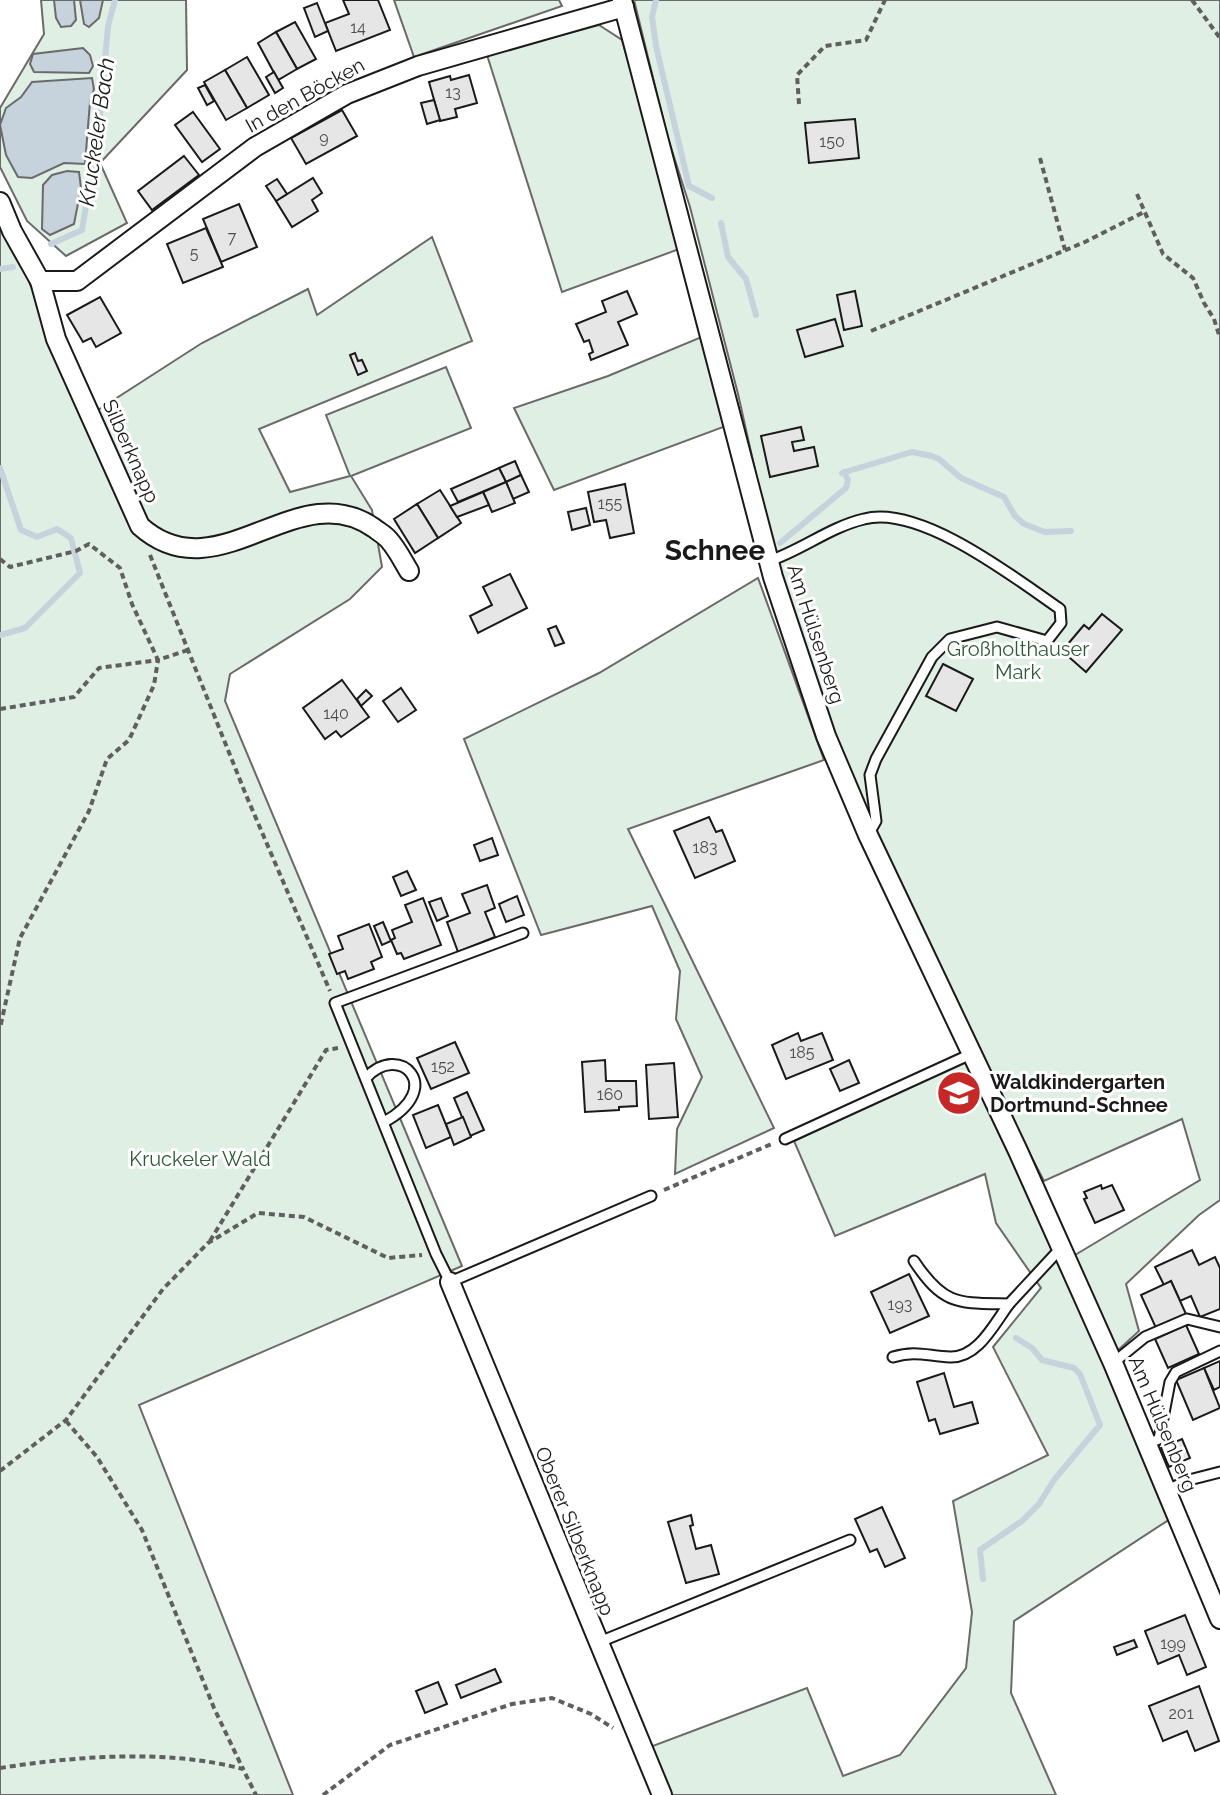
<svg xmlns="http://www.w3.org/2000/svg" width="1220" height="1795" viewBox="0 0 1220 1795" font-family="Raleway,sans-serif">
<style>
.green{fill:#e0efe3;stroke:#6a6a6a;stroke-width:2}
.water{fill:#c6d2dc;stroke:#6a6a6a;stroke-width:2}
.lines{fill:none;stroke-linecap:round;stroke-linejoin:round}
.stream{stroke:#c6d2dc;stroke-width:6}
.building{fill:#e6e6e6;stroke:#1a1a1a;stroke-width:2}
.lane-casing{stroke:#1a1a1a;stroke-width:13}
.street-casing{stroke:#1a1a1a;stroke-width:22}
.path{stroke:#5f5f5f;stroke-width:4;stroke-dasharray:6 4;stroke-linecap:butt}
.lane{stroke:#fff;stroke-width:9}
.street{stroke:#fff;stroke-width:18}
.labels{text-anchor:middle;stroke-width:6;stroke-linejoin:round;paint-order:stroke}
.number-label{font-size:16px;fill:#4d4d4d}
.street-label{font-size:20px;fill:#1a1a1a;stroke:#fff}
.park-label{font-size:20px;fill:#2b5a34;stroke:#fff}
.poi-label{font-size:20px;font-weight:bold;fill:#1a1a1a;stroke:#fff;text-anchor:start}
.water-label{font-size:22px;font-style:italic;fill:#1a1a1a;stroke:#fff}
.district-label{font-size:28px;font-weight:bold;fill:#1a1a1a;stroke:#fff}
</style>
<rect width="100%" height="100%" fill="#fff"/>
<g class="green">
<polygon points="41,0 186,0 187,70 100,163 127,223 66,256 27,221 0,167 0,108 44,34"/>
<polygon points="394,0 559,0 562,6 414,57"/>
<polygon points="634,0 1220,0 1220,1200 1199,1215 1126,1284 1139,1331 1104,1363 1170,1519 1014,1621 1011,1693 1056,1795 671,1795 650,1747 807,1688 843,1776 900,1755 966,1668 972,1612 953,1501 1048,1455 993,1347 1041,1288 996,1223 985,1174 835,1236 794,1141 965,1061 1014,1162 1075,1255 1200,1180 1182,1119 1044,1181 965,1029 823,717 773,550 738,394 690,207 667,135"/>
<polygon points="599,25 622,40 682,248 562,292 487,55"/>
<polygon points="0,214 87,417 202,343 308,289 317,315 432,237 472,341 259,429 290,492 350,476 326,415 446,367 471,428 351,476 372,510 382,567 350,599 230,674 225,701 462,1266 139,1405 293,1795 0,1795"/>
<polygon points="711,333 734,423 554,490 514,408 608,376"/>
<polygon points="758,578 824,760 628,829 774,1128 675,1174 677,1129 702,1077 676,1019 680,971 652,906 541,935 464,739 599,673"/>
</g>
<g class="water">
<polygon points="54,0 74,0 76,20 71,26 61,27 56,18"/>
<polygon points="80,0 103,0 99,18 89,27 84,24"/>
<polygon points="83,48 90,55 93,66 89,73 34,72 30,64 33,54"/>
<polygon points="92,78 94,89 90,102 85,164 64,163 32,178 18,177 6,155 0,125 6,108 21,97 32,82"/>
<polygon points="67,171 79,172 81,188 74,224 50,235 42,229 43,185 52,175"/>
</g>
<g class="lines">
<g class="stream">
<polyline points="656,0 652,17 656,46 689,186 712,198"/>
<polyline points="721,223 728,257 746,279 756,315"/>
<polyline points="51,244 82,230 99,127 108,26 115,0"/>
<polyline points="0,269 13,267"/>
<polyline points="0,468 21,530 37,537 57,529 71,538 80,573 25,628 0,635"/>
<polyline points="842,473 912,452 932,456 939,459 961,478 1004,497 1015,516 1024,524 1045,532 1071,531"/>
<polyline points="780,543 846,488 848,480 844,472"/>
<polyline points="983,1579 980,1550 1022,1521 1039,1504 1054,1480 1100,1425 1080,1374 1074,1368 1042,1360 1032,1348 1016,1338"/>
</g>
</g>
<g class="building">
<polygon points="343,0 378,0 390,30 336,51 325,23 349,14"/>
<polygon points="317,3 328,31 315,37 304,8"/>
<polygon points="295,22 316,59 297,69 276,32"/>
<polygon points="276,32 297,69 278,80 258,43"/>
<polygon points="247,57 269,95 247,108 225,70"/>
<polygon points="225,70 247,108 226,120 204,82"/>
<polygon points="274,72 283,88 275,93 266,77"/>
<polygon points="469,75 477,103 455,109 457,117 440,121 429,82 450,76 451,80"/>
<polygon points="205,85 214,101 207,105 198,88"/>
<polygon points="434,100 440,120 427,124 421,103"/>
<polygon points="342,110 357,136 306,164 291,138"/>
<polygon points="193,112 220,149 202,162 175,125"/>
<polygon points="855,119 859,158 809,163 805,123"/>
<polygon points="184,156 199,175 152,210 138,191"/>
<polygon points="313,178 322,193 312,200 318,211 292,227 276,201"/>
<polygon points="277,179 287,194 276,201 266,186"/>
<polygon points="239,204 257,247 221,262 203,219"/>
<polygon points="206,228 223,267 183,283 167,244"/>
<polygon points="627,291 637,314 618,322 628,345 591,360 589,354 593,352 589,340 584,342 576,324 606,312 602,301"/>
<polygon points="855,291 862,326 844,330 837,295"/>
<polygon points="100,297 121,333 96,347 91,338 83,342 67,315"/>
<polygon points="835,319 843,346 805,357 797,330"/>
<polygon points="355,353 358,361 362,360 367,371 358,375 350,355"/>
<polygon points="801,427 804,440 792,442 794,451 814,447 818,466 770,477 761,436"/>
<polygon points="515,461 521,475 506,482 499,468"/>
<polygon points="499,468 506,482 458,502 451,489"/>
<polygon points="521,475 529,492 513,499 506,482"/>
<polygon points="506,482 515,503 492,512 483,492"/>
<polygon points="625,484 634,533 610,538 606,520 594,522 588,492"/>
<polygon points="440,490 461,523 438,538 417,504"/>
<polygon points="483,492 489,505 457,517 450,506"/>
<polygon points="417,504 438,538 415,553 394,519"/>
<polygon points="586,508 590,525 572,530 568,512"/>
<polygon points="510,574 527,608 478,633 470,616 492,605 483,587"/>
<polygon points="1102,614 1122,630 1086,672 1062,651 1084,625 1089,629"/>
<polygon points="556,626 564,643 555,646 548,629"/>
<polygon points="943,664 973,679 956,711 926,696"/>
<polygon points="342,680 369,717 341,737 336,731 325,739 303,708"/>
<polygon points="401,688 416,710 398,722 383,701"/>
<polygon points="366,690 372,696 361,706 357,699"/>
<polygon points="709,817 716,832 722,830 735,861 695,878 674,831"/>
<polygon points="492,838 498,855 480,861 474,845"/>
<polygon points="407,871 416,890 401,896 393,877"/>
<polygon points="487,885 495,908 485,912 495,937 458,952 447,922 470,913 462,894"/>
<polygon points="517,896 524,915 506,922 499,904"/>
<polygon points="423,898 441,945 404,959 401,953 397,954 391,940 395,938 392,930 412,922 405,905"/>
<polygon points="441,898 448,916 437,921 429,902"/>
<polygon points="383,922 391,941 382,945 374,926"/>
<polygon points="369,924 382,957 371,962 374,969 348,979 345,971 337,974 329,954 343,949 338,936"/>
<polygon points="798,1033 801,1041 822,1033 833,1060 786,1079 772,1045"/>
<polygon points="455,1042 469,1073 431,1089 417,1058"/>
<polygon points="605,1060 606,1081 636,1081 637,1106 619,1107 619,1110 585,1112 582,1062"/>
<polygon points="849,1060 859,1083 840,1091 830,1069"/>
<polygon points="674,1063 678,1117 649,1119 646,1065"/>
<polygon points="467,1092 484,1130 470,1136 454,1098"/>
<polygon points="438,1105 451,1137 426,1148 413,1115"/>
<polygon points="463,1117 471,1137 454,1145 446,1124"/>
<polygon points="1101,1185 1102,1189 1112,1185 1124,1210 1095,1223 1084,1199 1087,1198 1084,1192"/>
<polygon points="1192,1250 1199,1265 1215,1257 1220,1268 1220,1309 1200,1317 1191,1296 1180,1301 1171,1281 1164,1285 1155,1267"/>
<polygon points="909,1274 929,1316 890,1333 871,1292"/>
<polygon points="1171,1281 1186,1314 1156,1328 1141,1295"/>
<polygon points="1186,1325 1199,1354 1168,1368 1155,1339"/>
<polygon points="1220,1361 1220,1387 1214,1390 1204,1368"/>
<polygon points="1204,1368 1220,1408 1193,1420 1176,1380"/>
<polygon points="944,1373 954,1407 972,1402 978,1423 940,1434 935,1419 929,1421 917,1382"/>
<polygon points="1182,1439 1190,1458 1169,1467 1161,1448"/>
<polygon points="882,1507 905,1558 885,1567 877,1549 870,1552 855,1519"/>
<polygon points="691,1515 693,1525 690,1526 696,1549 711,1545 719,1574 686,1583 668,1522"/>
<polygon points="1185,1615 1206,1667 1187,1675 1179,1655 1158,1664 1145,1631"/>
<polygon points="1134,1640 1137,1647 1117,1655 1114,1647"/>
<polygon points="495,1669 501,1682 461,1698 456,1685"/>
<polygon points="438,1682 447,1704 425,1713 416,1691"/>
<polygon points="1199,1686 1219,1741 1195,1751 1187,1731 1163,1741 1149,1706"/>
</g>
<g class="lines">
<g class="lane-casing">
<g id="lane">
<path d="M769,561C802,550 830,527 864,519C920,504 1015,578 1060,609L1061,623L1047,641L997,627L950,639L932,657L876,759L870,775L876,821L868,835"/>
<polyline points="523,933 335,1003 436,1254 450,1282 651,1196"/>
<path d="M366,1078C399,1041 447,1088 384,1122"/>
<polyline points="785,1139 971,1054"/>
<path d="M914,1261C944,1306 958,1303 1009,1304L1060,1249"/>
<path d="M893,1357C916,1350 927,1356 950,1357C978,1358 994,1324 1009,1304"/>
<polyline points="1113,1363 1145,1337 1187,1319 1220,1327"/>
<polyline points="1148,1444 1159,1439 1170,1382 1176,1372 1220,1351"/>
<polyline points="1167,1490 1189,1480 1220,1472"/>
<polyline points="597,1643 850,1540"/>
</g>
</g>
<g class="street-casing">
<g id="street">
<polyline points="622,0 773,577 826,736 868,835 1018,1151 1113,1363 1220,1619"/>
<path d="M0,202L12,231L40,281L56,339L140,526C218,596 297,473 374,528C379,532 385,535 389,540C397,549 403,561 409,571"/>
<polyline points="40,281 77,281 255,147 347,94 418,66 624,7"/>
<polyline points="450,1282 662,1795"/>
</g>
</g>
<g class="path">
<polyline points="1192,0 1220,38"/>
<polyline points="799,104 797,75 825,46 866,40 885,0"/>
<polyline points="1040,158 1065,250"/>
<polyline points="1137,194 1163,254 1193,278 1204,303 1214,319 1220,338"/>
<polyline points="871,331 1085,242 1144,212"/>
<polyline points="150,555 246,795 330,991"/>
<polyline points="0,559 10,567 76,551 89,544 120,568 132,604 158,660 188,650"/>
<polyline points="0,709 74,697 99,668 158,660 154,685 129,740 107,759 89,811 20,938 0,1028"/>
<polyline points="664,1190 774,1143"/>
<polyline points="210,1241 326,1050 338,1048"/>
<polyline points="66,1421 97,1457 142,1530 214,1708 243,1769"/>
<polyline points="0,1471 66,1420 163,1289 208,1243 258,1213 304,1217 388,1258 422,1255"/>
<path d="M0,1768C77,1756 168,1749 243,1769L256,1795"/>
<polyline points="323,1795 390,1745 512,1704 552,1698 591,1714 613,1728"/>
</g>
<use href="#lane" class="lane"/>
<use href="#street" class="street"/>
</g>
<defs>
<g id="school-disc" transform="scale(2.3)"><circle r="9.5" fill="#c62828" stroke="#fff"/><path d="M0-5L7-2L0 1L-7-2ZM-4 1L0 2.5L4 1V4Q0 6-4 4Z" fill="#fff"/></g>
</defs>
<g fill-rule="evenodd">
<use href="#school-disc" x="959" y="1093"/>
</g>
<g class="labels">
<g class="number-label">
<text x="358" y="33">14</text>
<text x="453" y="98">13</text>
<text x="324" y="143">9</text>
<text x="832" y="147">150</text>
<text x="232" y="243">7</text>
<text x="194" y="259">5</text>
<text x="610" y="509">155</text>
<text x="336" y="719">140</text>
<text x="705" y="853">183</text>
<text x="802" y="1058">185</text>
<text x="443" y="1072">152</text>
<text x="610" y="1100">160</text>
<text x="900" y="1310">193</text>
<text x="1173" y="1649">199</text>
<text x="1181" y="1719">201</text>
</g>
<g class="street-label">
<text transform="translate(305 95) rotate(-29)" y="7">In den Böcken</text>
<text transform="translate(131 451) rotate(66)" y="7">Silberknapp</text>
<text transform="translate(816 634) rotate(72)" y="7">Am Hülsenberg</text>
<text transform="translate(1163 1424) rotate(67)" y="7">Am Hülsenberg</text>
<text transform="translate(575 1531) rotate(68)" y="7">Oberer Silberknapp</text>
</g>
<g class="park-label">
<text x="1018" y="656">Großholthauser<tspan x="1018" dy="23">Mark</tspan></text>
<text x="200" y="1166">Kruckeler Wald</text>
</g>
<g class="poi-label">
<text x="990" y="1089">Waldkindergarten<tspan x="990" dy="23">Dortmund-Schnee</tspan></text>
</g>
<g class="water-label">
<text transform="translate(96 132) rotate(-82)" y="8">Kruckeler Bach</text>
</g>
<g class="district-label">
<text x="715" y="560">Schnee</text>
</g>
</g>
</svg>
